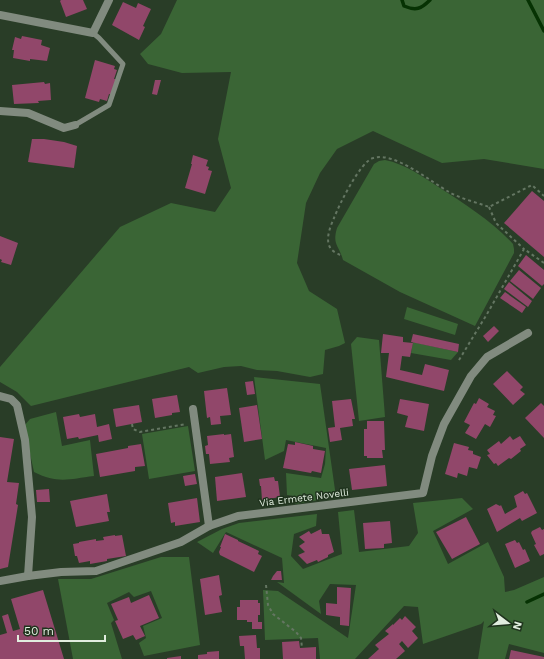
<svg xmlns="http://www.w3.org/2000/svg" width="544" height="659" viewBox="0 0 544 659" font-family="'Work Sans',sans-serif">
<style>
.green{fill:#3a6535}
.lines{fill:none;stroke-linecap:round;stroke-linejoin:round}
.stream{stroke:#063203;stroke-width:3.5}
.building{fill:#91476a}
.path{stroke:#647662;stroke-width:2;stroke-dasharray:3 3;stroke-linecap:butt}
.service{stroke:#818b7f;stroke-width:5}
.minor{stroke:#818b7f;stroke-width:8}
.labels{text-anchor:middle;stroke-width:3;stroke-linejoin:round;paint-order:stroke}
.street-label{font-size:10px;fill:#e1eddf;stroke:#1f331d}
</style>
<rect width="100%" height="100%" fill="#293d27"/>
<g class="green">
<polygon points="177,0 544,0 544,169 484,159 442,163 373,131 337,149 320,173 306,203 297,263 309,291 337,309 345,343 339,346 325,350 323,374 310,377 277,371 257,370 241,366 224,367 198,373 189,367 31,406 17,392 0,382 0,367 120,227 171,203 215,212 231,188 218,139 231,72 182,73 148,64 140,54 161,34"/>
<path d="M385,160C405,164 422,176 440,188C465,204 493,222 513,244L514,249V253L475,326L400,292L343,260C339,245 332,245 337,228L374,164L379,161Z"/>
<polygon points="407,307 458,324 455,335 404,319"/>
<polygon points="357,337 379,340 385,417 359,421 351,344"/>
<polygon points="413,342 458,352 451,360 411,353"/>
<polygon points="254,377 320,384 336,497 295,504 295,496 287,495 286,473 321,478 325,464 326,448 286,440 284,451 265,460"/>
<path d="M56,412L62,446L90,440L94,476C69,479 58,484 34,472L24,426L30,419Z"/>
<polygon points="188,426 195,471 149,479 142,434"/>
<polygon points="462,498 473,509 433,531 448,564 488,542 504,577 505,592 514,590 544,577 544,653 509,644 505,659 478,659 484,621 481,624 423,644 418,607 404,606 355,659 320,659 318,638 265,640 263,590 278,591 348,638 356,585 330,584 319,601 321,614 277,582 284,583 282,558 226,532 213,553 197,542 222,529 239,523 317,514 316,526 294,534 291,556 303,569 342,554 338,512 354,510 359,552 409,546 418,533 413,503"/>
<polygon points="161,557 189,557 200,645 144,656 139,643 146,638 143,626 162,618 151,591 134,597 129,592 107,603 114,620 111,623 122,659 73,659 58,579 91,579"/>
</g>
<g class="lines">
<g class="stream">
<path d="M402,0L404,6C416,11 421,9 430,0"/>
<polyline points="528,0 544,31"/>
<polyline points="527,602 544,594"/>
</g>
</g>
<g class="building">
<polygon points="61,0 83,0 87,9 66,17 60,1"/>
<polygon points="123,2 136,8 138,3 151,9 143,26 145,27 139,40 112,25"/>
<polygon points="22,36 42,40 41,45 50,48 47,61 30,59 30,61 13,58 14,50 12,50 15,37 21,39"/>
<polygon points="95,60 115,66 114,69 117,70 114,79 116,79 112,95 109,94 107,101 100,99 99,102 85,98"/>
<polygon points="155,80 161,80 157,95 152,94"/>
<polygon points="44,82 45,84 50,83 51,100 38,101 39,103 14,104 12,85"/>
<polygon points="32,139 44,139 64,142 77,146 74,168 28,162"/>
<polygon points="193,155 208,160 206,166 209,167 208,170 212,171 205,194 185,188 192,164 191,164"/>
<polygon points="532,191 544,201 544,257 504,223"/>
<polygon points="0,236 18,243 11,265 1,262 2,260 0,259"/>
<polygon points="526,255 544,270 544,284 542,286 518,266"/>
<polygon points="519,270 541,288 533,299 510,281"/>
<polygon points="509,282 532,301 528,307 504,289"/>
<polygon points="505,292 526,307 522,313 500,298"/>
<polygon points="494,326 499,331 488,342 483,336"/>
<polygon points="383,334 403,337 403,342 413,343 410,357 402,356 400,370 422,375 425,364 449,370 444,391 386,377 389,353 381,353"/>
<polygon points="413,334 459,344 458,352 411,342"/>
<polygon points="507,371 523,387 520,390 525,394 513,405 493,384"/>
<polygon points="253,381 255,394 247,395 245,382"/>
<polygon points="227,388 231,415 220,416 221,424 211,425 210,417 207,418 204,391"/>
<polygon points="177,395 180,412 172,413 172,415 155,418 152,399"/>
<polygon points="479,398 489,404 487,407 495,411 493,415 496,416 490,427 485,424 476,439 465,433 470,425 464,422 474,403 476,404"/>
<polygon points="351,399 355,419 352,419 353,426 340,428 342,440 330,442 328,428 335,427 332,401"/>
<polygon points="400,399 429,404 424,431 405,427 408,416 397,413"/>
<polygon points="541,403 544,406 544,438 525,418"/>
<polygon points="139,405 142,422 116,427 113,409"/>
<polygon points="257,405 262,439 244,442 239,408"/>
<polygon points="79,414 80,417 95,414 97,427 109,424 112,439 99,442 98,435 79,439 78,437 67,439 63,417"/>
<polygon points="367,421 384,421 385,450 382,450 383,458 367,458 367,456 364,456 364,429 367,429"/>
<polygon points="224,434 224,435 231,434 234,457 229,458 230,462 210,464 209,454 206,454 205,446 208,445 207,436"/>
<polygon points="510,436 513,440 520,436 526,445 520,449 521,451 511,459 509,458 498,466 496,463 494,464 487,455 490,454 487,450 499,441 501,444"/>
<polygon points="0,437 14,439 7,482 19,483 16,504 18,505 8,567 0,569"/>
<polygon points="295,442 313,446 313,449 325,451 321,473 312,471 311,473 283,468 288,444 295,445"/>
<polygon points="454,443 469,447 468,450 473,451 473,454 481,457 477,469 469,467 467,476 458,473 457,478 445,474"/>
<polygon points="141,444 145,466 135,467 135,471 100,477 96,454 128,448 128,446"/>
<polygon points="385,465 387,486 352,490 349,469"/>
<polygon points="242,473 246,497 217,501 215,477"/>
<polygon points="195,474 197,484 185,486 183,476"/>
<polygon points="274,477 275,481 278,481 280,497 262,500 261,486 260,486 259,479"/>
<polygon points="49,489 50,502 37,502 36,490"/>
<polygon points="523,491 525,494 527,493 537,513 522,521 520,518 497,532 487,509 496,504 500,506 501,505 505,514 517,507 514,496"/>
<polygon points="107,494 110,512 107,512 109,521 76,527 70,501"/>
<polygon points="197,498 200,522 175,526 175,522 171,523 168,503"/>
<polygon points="466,517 480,544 452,559 436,532"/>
<polygon points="390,521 392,543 384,544 384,548 365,549 363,523"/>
<polygon points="540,527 542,530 544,529 544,554 540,556 534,545 536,544 531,533 532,531"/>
<polygon points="321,529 322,534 329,534 334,552 328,555 328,557 318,562 317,560 307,564 298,555 305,552 299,546 305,542 299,537 309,531 311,534"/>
<polygon points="225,534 238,540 238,541 259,551 258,554 262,556 254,572 220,555 219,552 221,547 220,547"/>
<polygon points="115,535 115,536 122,535 126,556 107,559 107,561 90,564 90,561 79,563 77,556 75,556 73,544 79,543 79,542 96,539 96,541 104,540 103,537"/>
<polygon points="515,540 517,543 519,542 523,550 525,549 530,561 515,568 505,544"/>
<polygon points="277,571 281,571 282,580 271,580 273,576"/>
<polygon points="219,575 222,595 219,596 222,612 205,615 200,579"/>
<polygon points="337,587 351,588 349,626 340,625 340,617 326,615 326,603 337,604"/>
<polygon points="43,590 64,659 0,659 0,635 7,633 2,616 8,614 13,631 20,629 11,599"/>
<polygon points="149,595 159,618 140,626 145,636 136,640 133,635 123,639 115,621 118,620 111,604 129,597 131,603"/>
<polygon points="240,600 258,600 258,603 260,603 260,615 258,615 258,622 262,622 262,629 252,629 252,622 247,622 247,620 237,620 237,607 240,607"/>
<polygon points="405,616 416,627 412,631 418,638 408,648 402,641 399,644 405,651 396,659 368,659 379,649 375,645 389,634 385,631 393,624 393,625 400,618 402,620"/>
<polygon points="256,635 257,648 260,648 260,659 245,659 244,646 240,646 239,636"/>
<polygon points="299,641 300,648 316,647 316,659 283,659 282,642"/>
<polygon points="511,650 544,657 544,659 509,659"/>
<polygon points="219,651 219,659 198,659 198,655 207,654 207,652"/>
<polygon points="181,656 181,659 167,659 167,658"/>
</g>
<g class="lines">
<g class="path">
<polyline points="489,207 496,223 524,249"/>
<path d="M340,255C338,254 334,252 332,250C324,242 330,227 334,218C339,205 360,162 373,158C394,151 431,182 449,192C461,199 476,202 489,207L532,185L544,196"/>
<polyline points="459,360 487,314 524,249 544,263"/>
<polyline points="132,424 133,429 140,432 186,424"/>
<polyline points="266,585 268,605 273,614 296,632 301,638 302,648"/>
</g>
<polyline class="service" points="75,125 109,105 123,64 99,38 93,33"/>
<g class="minor">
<polyline points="0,15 93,33 109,0"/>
<polyline points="0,111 28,113 64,128 75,125"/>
<polyline points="0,396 11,399 17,405 25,440 32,517 28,576"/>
<polyline points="193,409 209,526"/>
<polyline points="0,581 28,576 61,572 96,571 181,542 209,526 238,516 423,493 432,456 444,424 471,376 487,357 528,333"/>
</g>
</g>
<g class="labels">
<g class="street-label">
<text transform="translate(304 497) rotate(-7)" y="4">Via Ermete Novelli</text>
</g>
</g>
<g transform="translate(508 623) rotate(106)" stroke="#1f331d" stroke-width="3" paint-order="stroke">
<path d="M0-3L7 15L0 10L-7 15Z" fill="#e1eddf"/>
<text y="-6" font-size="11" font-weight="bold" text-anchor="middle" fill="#e1eddf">N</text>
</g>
<path d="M18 635v6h87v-6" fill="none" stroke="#e1eddf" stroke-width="2"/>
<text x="24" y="635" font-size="12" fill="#e1eddf" stroke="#1f331d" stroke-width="3" paint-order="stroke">50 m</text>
</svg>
